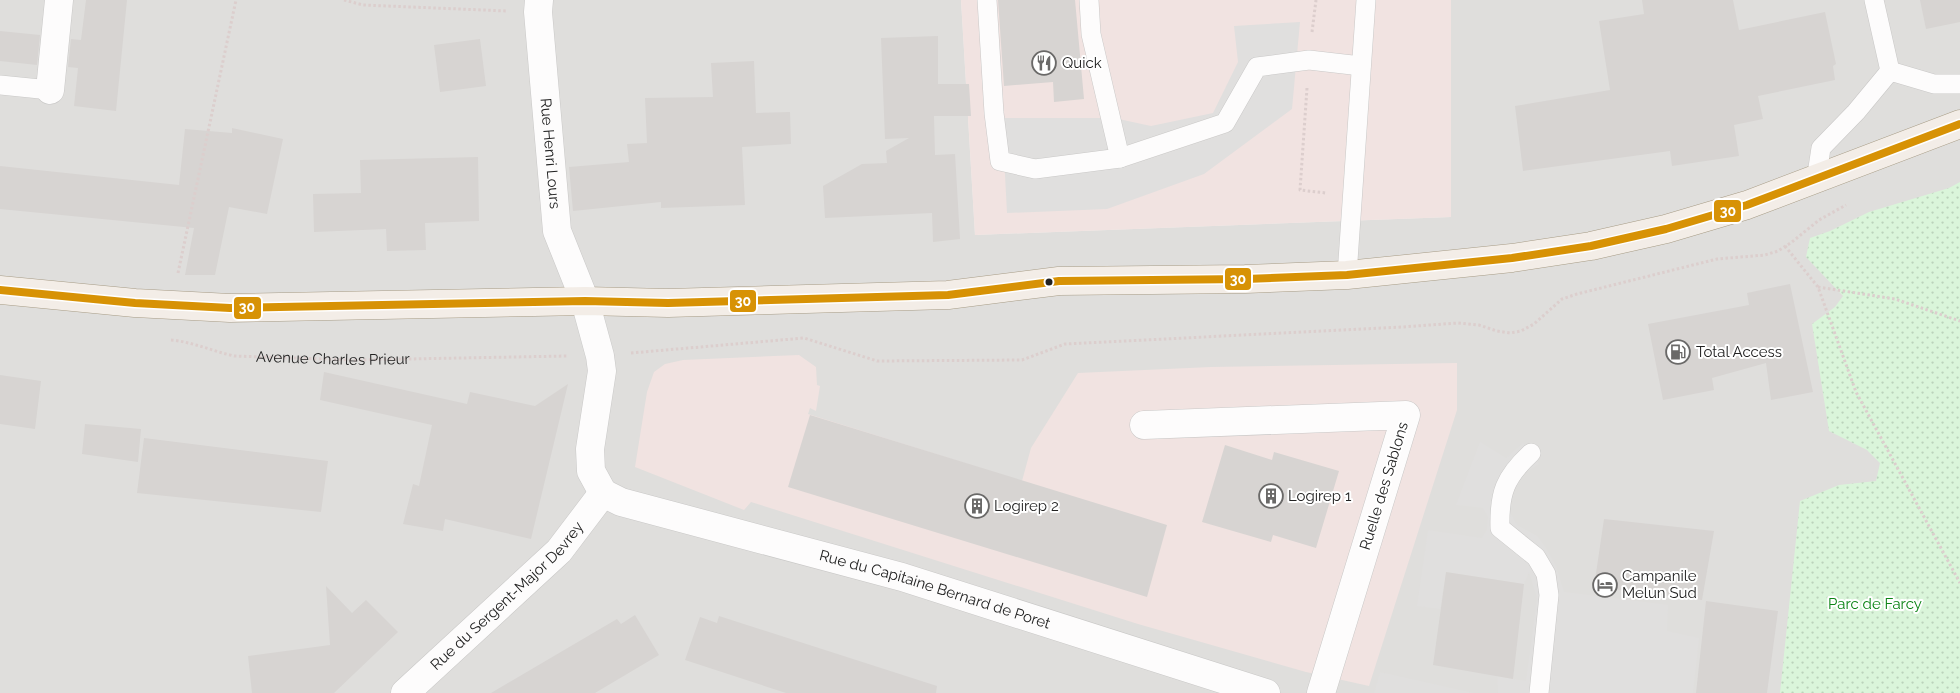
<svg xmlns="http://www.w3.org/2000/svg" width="1960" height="693" viewBox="0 0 1960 693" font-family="Raleway,sans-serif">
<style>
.residential{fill:#dfdedc}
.commercial{fill:#f1e3e1}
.park{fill:url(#park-dots)}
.parking{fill:#e0dfde}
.building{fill:#d7d4d2}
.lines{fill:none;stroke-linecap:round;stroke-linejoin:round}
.service-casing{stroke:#c9c8c7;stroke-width:20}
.minor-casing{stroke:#c9c8c7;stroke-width:29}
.primary-casing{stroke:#a79c86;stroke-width:29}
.path{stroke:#dccecd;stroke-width:3;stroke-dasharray:2.5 2.5;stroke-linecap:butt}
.service{stroke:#fdfcfc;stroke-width:19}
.minor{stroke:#fdfcfc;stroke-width:28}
.primary{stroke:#f3ede7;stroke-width:28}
.bus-1-casing{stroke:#fff;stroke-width:11}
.bus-1{stroke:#d79205;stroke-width:8}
.bus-dot{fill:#222;stroke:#fff;stroke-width:2}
.labels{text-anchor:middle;stroke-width:4;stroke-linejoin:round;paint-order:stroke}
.poi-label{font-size:15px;fill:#222;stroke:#fff;text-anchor:start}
.street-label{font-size:15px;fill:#222;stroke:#fff}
.park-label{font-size:15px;fill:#0c8416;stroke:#fff}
.line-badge{stroke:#fff;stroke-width:2}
.badge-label{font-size:14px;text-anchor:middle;font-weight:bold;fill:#fff}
</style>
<defs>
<pattern id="park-dots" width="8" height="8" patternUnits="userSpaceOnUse" patternTransform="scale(1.25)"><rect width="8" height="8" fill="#daf5da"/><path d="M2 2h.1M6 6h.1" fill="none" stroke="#bbd2bb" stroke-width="1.8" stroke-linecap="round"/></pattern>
</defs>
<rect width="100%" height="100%" fill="#f0eeeb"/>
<polygon class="residential" points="0,0 961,0 975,235 1451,217 1451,0 1960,0 1960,693 0,693"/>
<g class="commercial">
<polygon points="961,0 1451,0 1451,217 975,235"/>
<polygon points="799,355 816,367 817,385 820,386 816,411 810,408 808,414 1022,481 1031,448 1078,373 1211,367 1457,363 1457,410 1369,686 1306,672 1138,624 751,502 744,510 635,467 647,392 654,372 665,364 683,360"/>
</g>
<polygon class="park" points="1960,182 1960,693 1780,693 1800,501 1839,485 1876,481 1880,463 1867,450 1829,431 1812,324 1835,307 1843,296 1806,257 1810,238 1830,231 1869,212 1949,188"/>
<g class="parking">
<polygon points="1300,22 1292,109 1204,174 1107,209 1007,213 1002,118 1114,118 1151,126 1213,113 1238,62 1234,26"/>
<polygon points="1480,442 1506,458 1523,443 1539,464 1523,474 1515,482 1509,504 1511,514 1517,525 1537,536 1546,548 1556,566 1564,592 1668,605 1667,631 1699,638 1693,693 1498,693 1497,676 1526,681 1537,598 1529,572 1524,584 1446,572 1440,609 1417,606 1428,530 1482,538 1487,529 1488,517 1483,508 1456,505"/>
<polygon points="1380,672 1474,693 1374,693"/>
</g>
<g class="building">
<polygon points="86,0 127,0 116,111 74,106 78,68 68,67 71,39 81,40"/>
<polygon points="998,0 1075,0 1084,99 1054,102 1053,82 1004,86"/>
<polygon points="1642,0 1733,0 1739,30 1825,12 1836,64 1833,66 1835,80 1758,96 1763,119 1734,125 1739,156 1672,166 1670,151 1523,171 1515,106 1610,90 1599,21 1644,14"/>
<polygon points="1920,0 1960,0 1960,22 1926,29"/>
<polygon points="0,31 40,35 37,65 0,61"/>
<polygon points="938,36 938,84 969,84 971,116 934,116 935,155 955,154 960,239 933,242 932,213 825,218 823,186 862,164 887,163 886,151 909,138 885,139 881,38"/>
<polygon points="480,39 486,86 440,92 434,45"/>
<polygon points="754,61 756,113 790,112 791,144 742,147 745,205 661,208 661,202 573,211 569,167 629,162 627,144 647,143 645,98 713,97 711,63"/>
<polygon points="232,128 283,139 267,214 229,207 215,275 185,275 194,228 0,209 0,166 179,185 185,129 232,133"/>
<polygon points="478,157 479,221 425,223 426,250 387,251 386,229 314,232 313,194 361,193 360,160"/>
<polygon points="1790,284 1813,392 1771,400 1766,363 1712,378 1714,390 1663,400 1648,324 1749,305 1747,293"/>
<polygon points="324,372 467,404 470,392 535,406 568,384 531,539 445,519 443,531 403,524 413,484 419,486 432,425 320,400"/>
<polygon points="0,375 41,381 35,429 0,424"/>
<polygon points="810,415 1167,525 1147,597 788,487"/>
<polygon points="85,424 141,429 138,462 82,454"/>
<polygon points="144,438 328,461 321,512 137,493"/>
<polygon points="1225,445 1272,460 1274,452 1339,471 1316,548 1273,535 1271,542 1202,522"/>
<polygon points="1604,519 1714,531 1702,600 1594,587"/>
<polygon points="1446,572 1524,584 1513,679 1433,665"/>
<polygon points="326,586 352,613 366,600 398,632 334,693 252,693 248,656 330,645"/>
<polygon points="1706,601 1778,611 1767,693 1696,693"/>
<polygon points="635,615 659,655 595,693 491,693 617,619 621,624"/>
<polygon points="719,616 937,686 936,693 786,693 685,660 700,617 717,623"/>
</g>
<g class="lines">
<g class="service-casing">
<g id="service">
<polyline points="987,0 994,113 1000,161 1035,169 1120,158 1225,123 1257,67 1309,60 1361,66"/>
<polyline points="1089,0 1091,34 1120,158"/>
<polyline points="1874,0 1890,71"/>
<polyline points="0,85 50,90"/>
<polyline points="1816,181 1821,148 1856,112 1890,71 1934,84 1960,84"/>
<polyline points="1347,275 1366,0"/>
<path d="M1531,453C1505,477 1499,493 1500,528L1536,557L1546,574L1549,595L1539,693"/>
</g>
</g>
<g class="minor-casing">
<g id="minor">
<path id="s2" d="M539,0L538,12L557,231L585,301L600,356L602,371L590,449L591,471L603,493"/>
<polyline points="50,90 59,0"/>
<polyline points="1144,425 1406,415 1321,693"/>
<path id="s3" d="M603,493L621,502L902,577L1266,693"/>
<path id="s4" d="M405,693L559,551L603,493"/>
</g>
</g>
<g class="primary-casing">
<polyline id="primary" points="0,290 135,303 230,308 585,301 668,303 948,295 1059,281 1245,279 1347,275 1512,258 1591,246 1666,229 1747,205 1960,124"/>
</g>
<g class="path">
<polyline points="344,0 363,5 507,11"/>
<polyline points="1312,32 1316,0"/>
<polyline points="1307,88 1300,190 1326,193"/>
<polyline points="1785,246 1818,287 1856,392 1960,583"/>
<polyline points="178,273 236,0"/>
<polyline points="1818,287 1895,299 1960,321"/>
<path id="s1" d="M171,340C193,342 212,351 234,356L354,360L567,356"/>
<polyline points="631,353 804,338 877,361 1022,360 1065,344 1402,327 1458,323 1479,325 1497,331 1510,333 1521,331 1534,324 1562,299 1577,294 1717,259 1765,255 1778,251 1792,242 1819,220 1846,205"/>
</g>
<use href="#service" class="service"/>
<use href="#minor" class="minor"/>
<use href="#primary" class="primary"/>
<g class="bus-1-casing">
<polyline id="bus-1" points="0,290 135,303 230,308 585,301 668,303 948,295 1059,281 1245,279 1347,275 1512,258 1591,246 1666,229 1747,205 1960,124"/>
</g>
<use href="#bus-1" class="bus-1"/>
</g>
<defs>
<g id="restaurant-ring" transform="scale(1.25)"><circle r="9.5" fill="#fff" stroke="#6a6968" stroke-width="1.5"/><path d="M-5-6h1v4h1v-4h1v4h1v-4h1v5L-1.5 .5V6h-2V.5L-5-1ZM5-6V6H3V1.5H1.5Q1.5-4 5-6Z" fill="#6a6968"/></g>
<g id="fuel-ring" transform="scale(1.25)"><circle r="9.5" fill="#fff" stroke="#6a6968" stroke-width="1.5"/><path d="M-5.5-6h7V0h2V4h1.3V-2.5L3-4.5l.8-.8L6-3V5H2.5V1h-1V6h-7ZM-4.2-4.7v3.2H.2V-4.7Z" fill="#6a6968"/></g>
<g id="building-ring" transform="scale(1.25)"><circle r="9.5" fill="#fff" stroke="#6a6968" stroke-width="1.5"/><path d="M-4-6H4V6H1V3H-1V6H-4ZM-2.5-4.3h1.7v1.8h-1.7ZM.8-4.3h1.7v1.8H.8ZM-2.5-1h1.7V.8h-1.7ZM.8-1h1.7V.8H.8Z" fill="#6a6968"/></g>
<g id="hotel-ring" transform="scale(1.25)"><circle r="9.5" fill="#fff" stroke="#6a6968" stroke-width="1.5"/><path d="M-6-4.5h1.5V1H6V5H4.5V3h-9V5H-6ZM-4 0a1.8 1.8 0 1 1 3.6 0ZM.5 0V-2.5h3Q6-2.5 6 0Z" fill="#6a6968"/></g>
</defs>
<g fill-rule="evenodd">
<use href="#restaurant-ring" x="1044" y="63"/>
<use href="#fuel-ring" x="1678" y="352"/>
<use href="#building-ring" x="1271" y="496"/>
<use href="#building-ring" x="977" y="506"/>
<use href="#hotel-ring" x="1605" y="585"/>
</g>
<circle class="bus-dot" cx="1049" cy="282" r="4.5"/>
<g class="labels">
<g class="poi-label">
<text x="1062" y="68">Quick</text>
<text x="1696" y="357">Total Access</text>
<text x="1288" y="501">Logirep 1</text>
<text x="994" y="511">Logirep 2</text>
<text x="1622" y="581">Campanile<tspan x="1622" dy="17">Melun Sud</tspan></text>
</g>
<g class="street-label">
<text dy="5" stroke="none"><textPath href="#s2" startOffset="154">Rue Henri Lours</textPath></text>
<text dy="5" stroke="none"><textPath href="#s1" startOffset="164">Avenue Charles Prieur</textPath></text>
<text transform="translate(1384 486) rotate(-73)" y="5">Ruelle des Sablons</text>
<text dy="5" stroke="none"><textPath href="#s3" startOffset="346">Rue du Capitaine Bernard de Poret</textPath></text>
<text dy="5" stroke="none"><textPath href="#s4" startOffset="141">Rue du Sergent-Major Devrey</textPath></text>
</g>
<g class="park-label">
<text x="1875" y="609">Parc de Farcy</text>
</g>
</g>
<g class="line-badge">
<rect x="1713" y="199" width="29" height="24" rx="5" fill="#d79205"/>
<rect x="1224" y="267" width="28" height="24" rx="5" fill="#d79205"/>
<rect x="729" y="289" width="28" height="24" rx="5" fill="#d79205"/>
<rect x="233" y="296" width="29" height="24" rx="5" fill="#d79205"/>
</g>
<g class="badge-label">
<text x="1728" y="216">30</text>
<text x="1238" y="284">30</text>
<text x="743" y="306">30</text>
<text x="247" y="312">30</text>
</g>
</svg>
